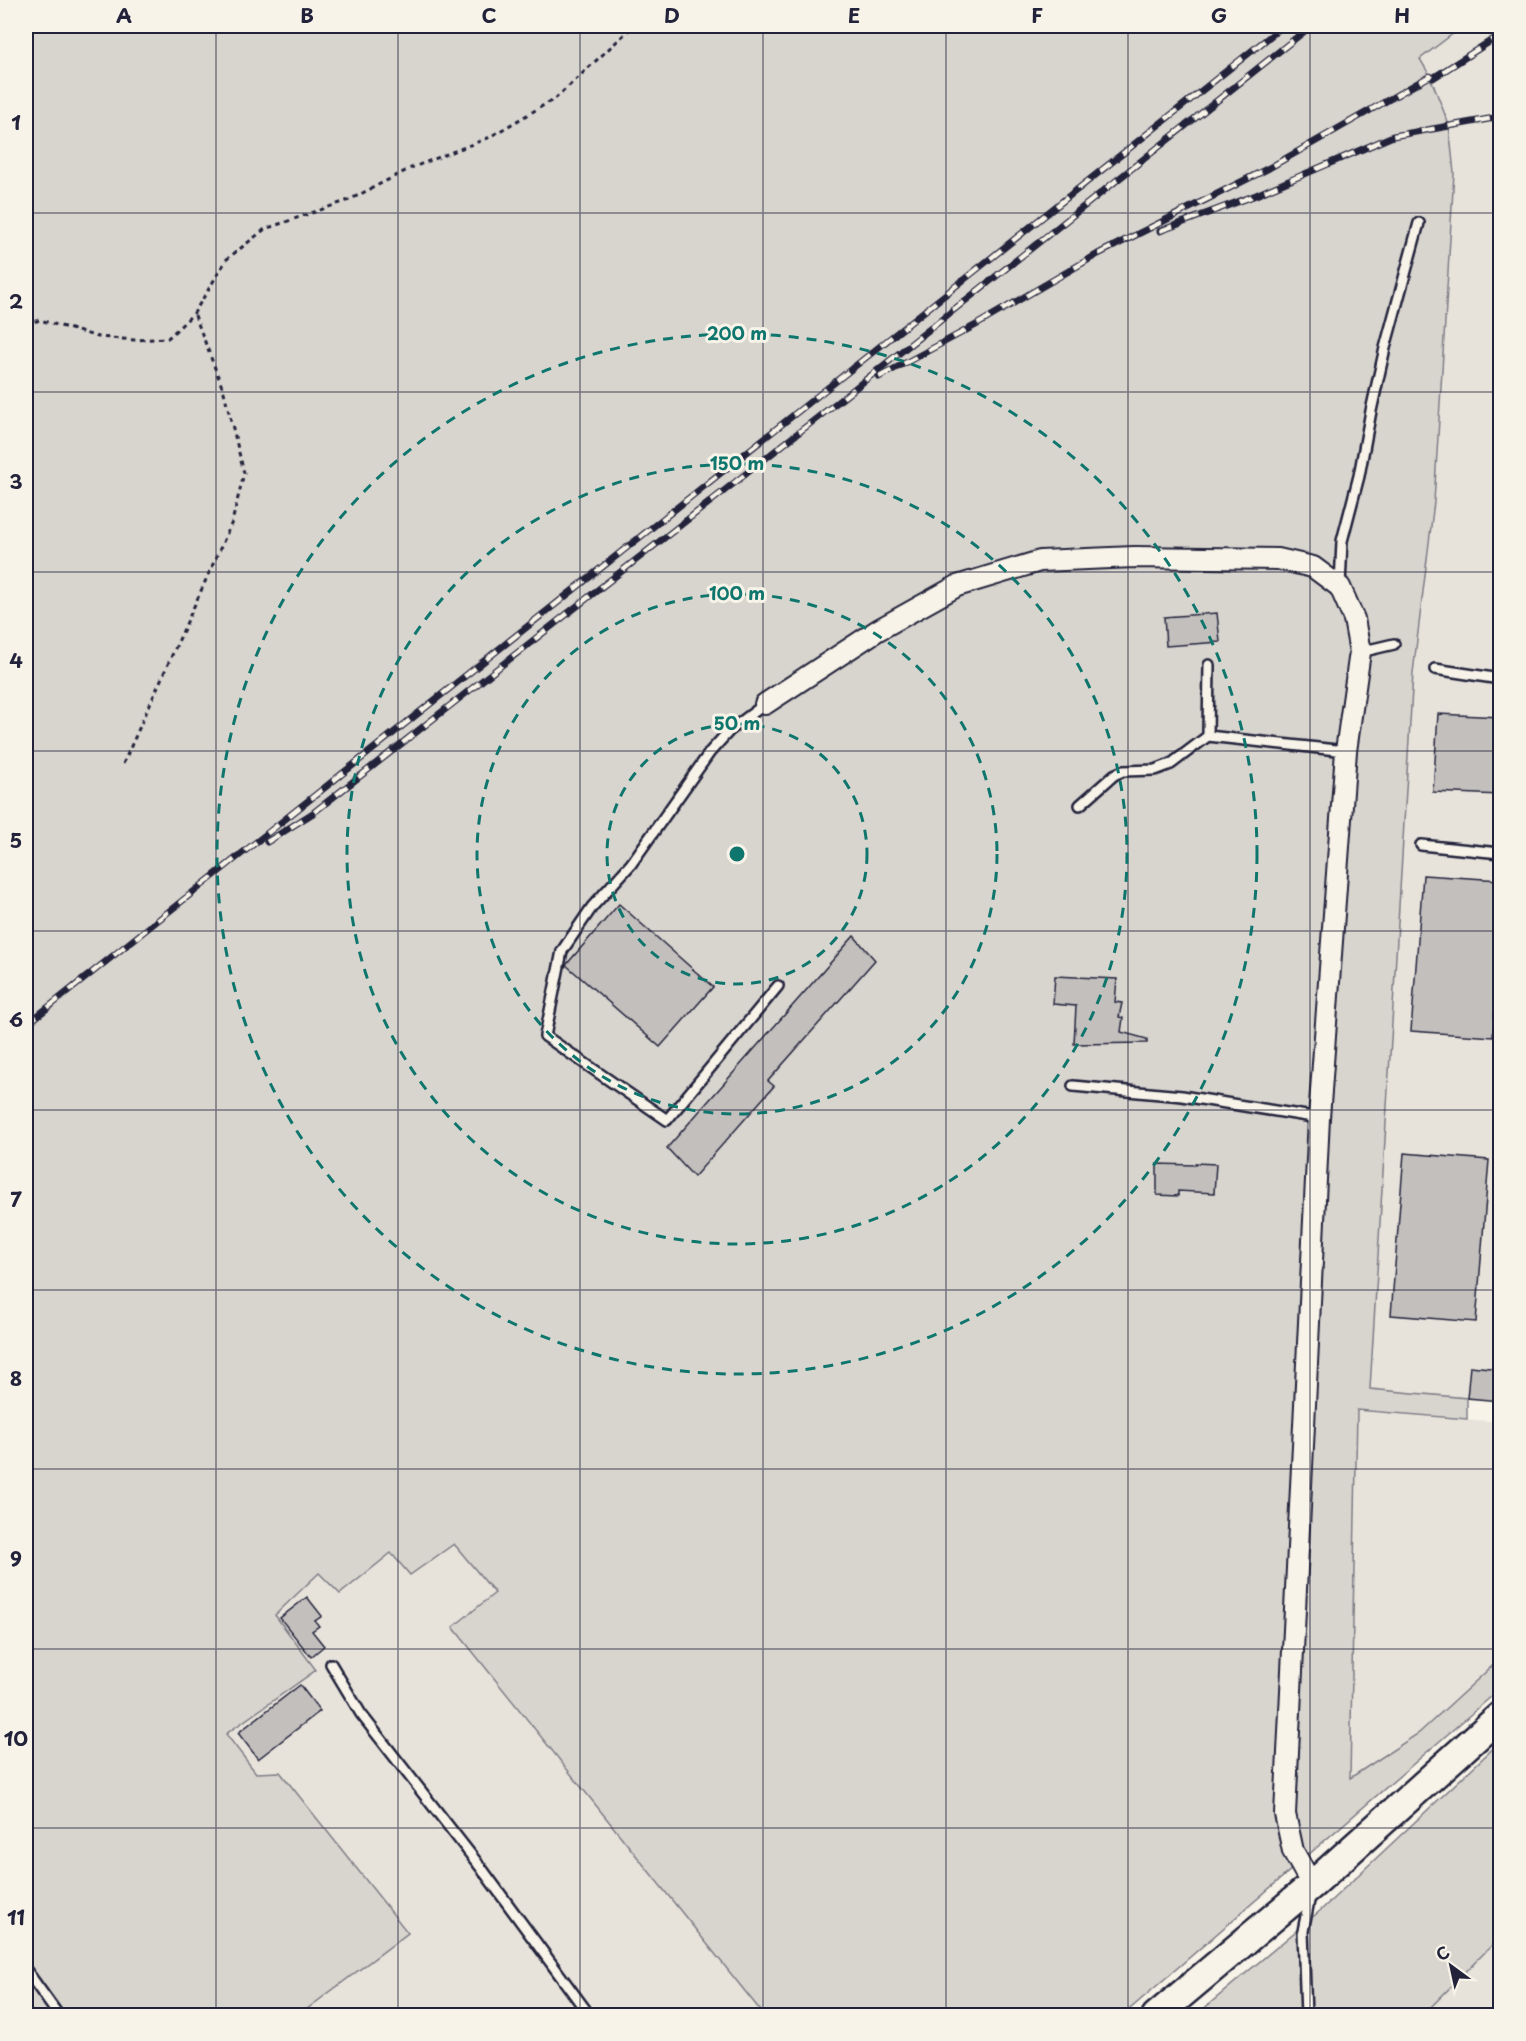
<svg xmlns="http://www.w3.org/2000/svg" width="1526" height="2041" viewBox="0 0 1526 2041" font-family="'Playpen Sans',sans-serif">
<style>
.built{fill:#e7e3db}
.green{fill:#d8d5cf;stroke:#7d7c85;stroke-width:1.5}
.building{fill:#c2bfbd;stroke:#22223b;stroke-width:1.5}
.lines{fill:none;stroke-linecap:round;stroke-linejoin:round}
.lane-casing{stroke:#22223b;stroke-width:14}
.street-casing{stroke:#22223b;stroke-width:24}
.secondary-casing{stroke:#22223b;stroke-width:32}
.path{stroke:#22223b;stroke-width:3;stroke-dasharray:4.5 4.5;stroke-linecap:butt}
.lane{stroke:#f7f3e8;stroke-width:9}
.street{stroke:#f7f3e8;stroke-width:20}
.secondary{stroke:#f7f3e8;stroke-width:27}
.rail-casing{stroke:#22223b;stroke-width:7}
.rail{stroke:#f7f3e8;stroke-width:4.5;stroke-dasharray:14;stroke-linecap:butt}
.grid{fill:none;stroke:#22223b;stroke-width:1.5;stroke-opacity:0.55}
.ring{fill:none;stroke:#0f766e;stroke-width:3;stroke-dasharray:10 8}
.centre{fill:#0f766e;stroke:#f7f3e8;stroke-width:3}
.ring-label{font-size:18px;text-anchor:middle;font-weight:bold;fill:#0f766e;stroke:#f7f3e8;stroke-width:6;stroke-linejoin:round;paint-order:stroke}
.neatline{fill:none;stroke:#22223b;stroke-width:2}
.grid-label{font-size:20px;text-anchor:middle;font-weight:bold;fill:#22223b}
</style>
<rect width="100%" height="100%" fill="#f7f3e8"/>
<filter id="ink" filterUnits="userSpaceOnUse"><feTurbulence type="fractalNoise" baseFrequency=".0167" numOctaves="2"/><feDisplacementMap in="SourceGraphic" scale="12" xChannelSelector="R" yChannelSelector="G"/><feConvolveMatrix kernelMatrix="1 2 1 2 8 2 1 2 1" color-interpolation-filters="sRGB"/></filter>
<g filter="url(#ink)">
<g class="built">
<polygon points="1463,26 1500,26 1500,1401 1370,1390 1413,673 1434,502 1454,173 1449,125 1430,76 1420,59"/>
<polygon points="1357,1410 1500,1422 1500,1659 1419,1733 1350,1778"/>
<polygon points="454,1544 495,1593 453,1627 764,2015 299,2015 408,1933 280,1772 256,1773 226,1734 315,1670 275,1615 319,1572 340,1594 391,1553 410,1575"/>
<polygon points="1500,1937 1500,2015 1423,2015"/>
</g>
<g class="green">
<polygon points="26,26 1463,26 1420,59 1430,76 1449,125 1454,173 1434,502 1413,673 1370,1389 1467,1398 1467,1419 1357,1410 1350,1778 1419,1733 1500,1659 1500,1689 1123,2015 764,2015 453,1627 495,1593 454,1544 410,1575 391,1553 340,1594 319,1573 275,1615 316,1670 226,1734 256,1773 280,1772 408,1933 299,2015 36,2016 26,2003"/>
<polygon points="1500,1742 1500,1937 1423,2015 1195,2016 1321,1910"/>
</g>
<g class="building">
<polygon points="1217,613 1220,642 1166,646 1164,617"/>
<polygon points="1438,714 1500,717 1500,795 1433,792"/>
<polygon points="1423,875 1500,880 1500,937 1493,1037 1411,1031"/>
<polygon points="619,904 713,987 660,1047 566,965"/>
<polygon points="854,936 875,960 768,1081 774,1086 694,1177 667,1148"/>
<polygon points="1055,976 1117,979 1115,1002 1122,1003 1119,1017 1123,1018 1121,1032 1147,1039 1147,1043 1074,1044 1076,1006 1053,1004"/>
<polygon points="1404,1153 1489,1160 1476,1322 1391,1315"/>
<polygon points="1195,1163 1216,1164 1214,1193 1178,1191 1178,1196 1157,1195 1157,1164 1195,1165"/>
<polygon points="1470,1366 1500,1369 1500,1401 1467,1398"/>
<polygon points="307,1597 322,1616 315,1621 319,1626 312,1631 324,1646 311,1657 280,1618"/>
<polygon points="300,1685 320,1711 258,1759 238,1733"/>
</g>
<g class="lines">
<g class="lane-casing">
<g id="lane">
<polyline points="1340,586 1342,541 1359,476 1371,411 1385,348 1419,223"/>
<polyline points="1360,652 1394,644"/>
<polyline points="1435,669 1500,679"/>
<polyline points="765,704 729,731 710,752 631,864 592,907 562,951 545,1036 667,1120 778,986"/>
<polyline points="1208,736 1209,665"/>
<polyline points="1080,805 1114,775 1123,771 1155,770 1171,764 1208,736 1346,751"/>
<polyline points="1421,845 1500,853"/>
<polyline points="1073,1086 1182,1096 1319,1118"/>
<polyline points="331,1664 361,1714 482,1869 590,2016"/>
<polyline points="26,1970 59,2016"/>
<polyline points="1306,2016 1303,1931 1310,1896"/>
</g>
</g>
<g class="street-casing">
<polyline id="street" points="765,704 878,630 957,586 1040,561 1134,557 1278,559 1313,567 1340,587 1354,619 1360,652 1346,751 1319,1118 1285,1814 1293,1851 1312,1885"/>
</g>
<g class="secondary-casing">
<polyline id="secondary" points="1156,2016 1312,1885 1500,1716"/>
</g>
<g class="path">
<polyline points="26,324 40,320 98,337 135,340 168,338 194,313 227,259 265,229 349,200 411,168 488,138 556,98 629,30 632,26"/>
<polyline points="123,764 232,522 244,473 224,392 194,313"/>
</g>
<use href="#lane" class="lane"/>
<use href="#street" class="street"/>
<use href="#secondary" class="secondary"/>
<g class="rail-casing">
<g id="rail">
<polyline points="1160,231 1256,195 1393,136 1500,117"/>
<polyline points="879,377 976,325 1098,254 1269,168 1430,76 1433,78 1500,35"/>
<polyline points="267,842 313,813 849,393 1311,26"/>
<polyline points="26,1025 1283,26"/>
</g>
</g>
<use href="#rail" class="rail"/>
</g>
</g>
<path class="grid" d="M216,26V2016M398,26V2016M580,26V2016M763,26V2016M946,26V2016M1128,26V2016M1310,26V2016M26,213H1500M26,392H1500M26,572H1500M26,751H1500M26,931H1500M26,1110H1500M26,1290H1500M26,1469H1500M26,1649H1500M26,1828H1500"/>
<g class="ring">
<circle cx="737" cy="854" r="130"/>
<circle cx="737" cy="854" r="260"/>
<circle cx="737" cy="854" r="390"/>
<circle cx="737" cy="854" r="520"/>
</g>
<circle cx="737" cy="854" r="9" class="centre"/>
<g class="ring-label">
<text x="737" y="340">200 m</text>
<text x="737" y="470">150 m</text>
<text x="737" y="600">100 m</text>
<text x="737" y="730">50 m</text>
</g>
<rect width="1526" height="2041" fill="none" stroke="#f7f3e8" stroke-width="66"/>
<g transform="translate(1451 1966) rotate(327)" stroke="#f7f3e8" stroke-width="4.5" paint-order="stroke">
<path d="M0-4.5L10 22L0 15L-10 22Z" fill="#22223b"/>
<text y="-9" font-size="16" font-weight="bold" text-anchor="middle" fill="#22223b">С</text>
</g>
<rect x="33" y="33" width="1460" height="1975" class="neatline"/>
<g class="grid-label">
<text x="124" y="23">A</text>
<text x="307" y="23">B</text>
<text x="489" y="23">C</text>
<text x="672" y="23">D</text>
<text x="854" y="23">E</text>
<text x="1037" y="23">F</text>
<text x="1219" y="23">G</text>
<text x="1402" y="23">H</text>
<text x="16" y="130">1</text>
<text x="16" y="309">2</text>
<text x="16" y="489">3</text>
<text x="16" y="668">4</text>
<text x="16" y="848">5</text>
<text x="16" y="1027">6</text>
<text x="16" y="1207">7</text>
<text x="16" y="1386">8</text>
<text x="16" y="1566">9</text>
<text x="16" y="1746">10</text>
<text x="16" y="1925">11</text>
</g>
</svg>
